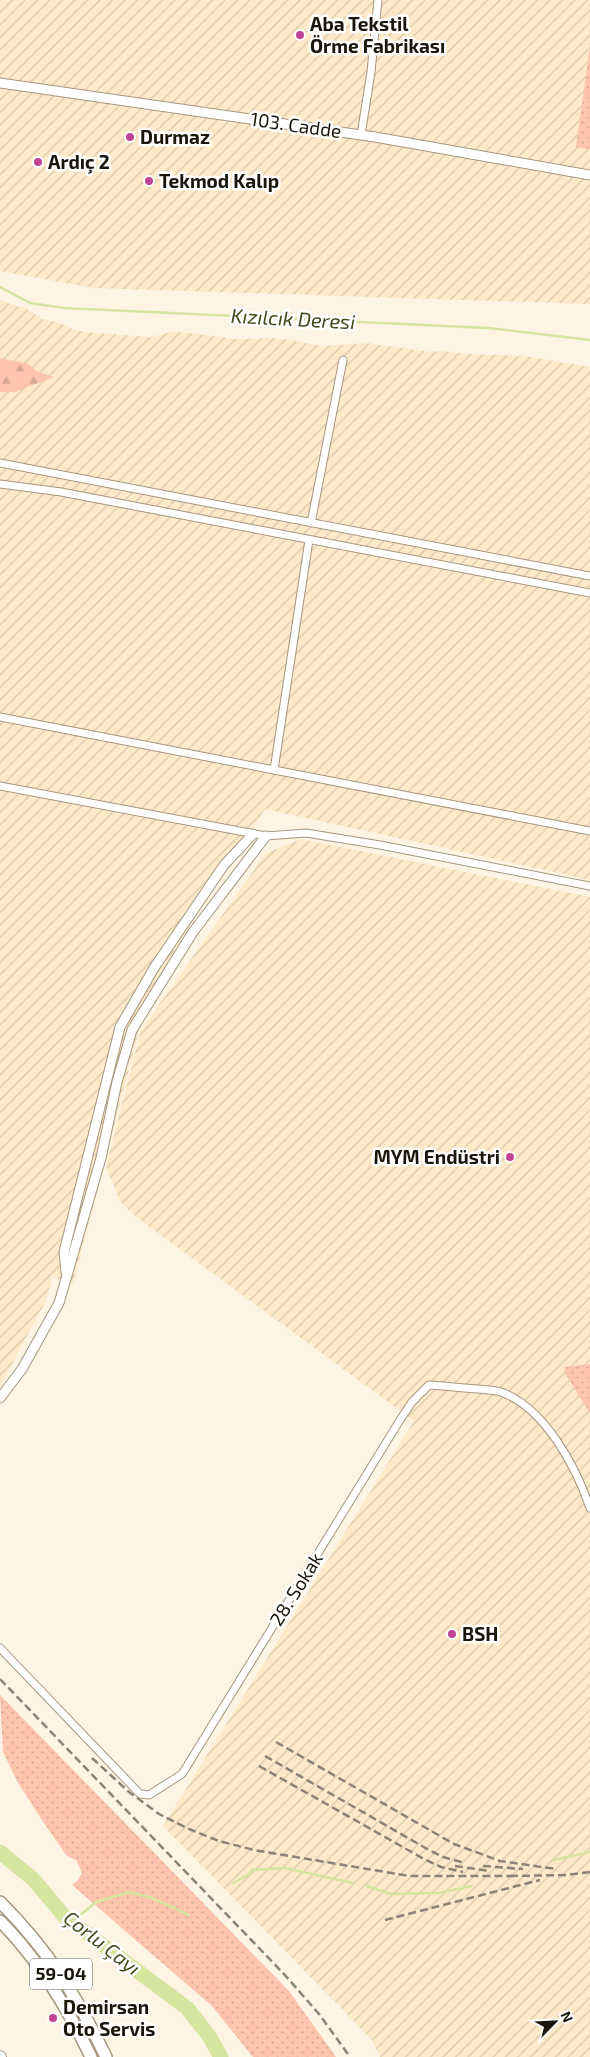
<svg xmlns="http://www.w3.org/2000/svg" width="590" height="2057" viewBox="0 0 590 2057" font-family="'Exo 2',sans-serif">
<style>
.industrial{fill:url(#industrial-furrows)}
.grass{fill:url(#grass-dots)}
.forest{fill:url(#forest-firs)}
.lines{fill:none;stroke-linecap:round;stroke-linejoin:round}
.stream{stroke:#d5e5a0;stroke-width:2.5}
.river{stroke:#d5e5a0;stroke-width:15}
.minor-casing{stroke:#a5967d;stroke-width:9}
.tertiary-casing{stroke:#a5967d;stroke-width:11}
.secondary-casing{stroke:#a5967d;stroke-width:12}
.primary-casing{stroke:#a5967d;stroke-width:14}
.minor{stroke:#fff;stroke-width:7}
.tertiary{stroke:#fff;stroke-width:9}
.secondary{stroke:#fff;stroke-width:10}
.primary{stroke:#fff;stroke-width:11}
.rail{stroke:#8b8376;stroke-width:2.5;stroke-dasharray:8 4;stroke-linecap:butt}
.poi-dot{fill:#c04494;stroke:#fff;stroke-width:2}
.labels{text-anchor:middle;stroke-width:5;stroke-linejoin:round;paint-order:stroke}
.shield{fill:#fff;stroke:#5f5c55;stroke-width:1}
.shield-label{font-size:18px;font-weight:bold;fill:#1b160c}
.poi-label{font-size:19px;font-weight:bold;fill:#1b160c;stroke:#fff;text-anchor:start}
.street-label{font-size:19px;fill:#1b160c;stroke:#fff}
.water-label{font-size:20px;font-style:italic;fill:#434c1a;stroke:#fff}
</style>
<defs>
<pattern id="industrial-furrows" width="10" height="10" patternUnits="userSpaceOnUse" patternTransform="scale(1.25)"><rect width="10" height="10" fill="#feeac8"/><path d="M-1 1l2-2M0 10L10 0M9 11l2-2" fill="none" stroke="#d9c8ab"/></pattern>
<pattern id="grass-dots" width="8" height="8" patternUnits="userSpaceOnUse" patternTransform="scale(1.25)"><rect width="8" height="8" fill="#fec4ad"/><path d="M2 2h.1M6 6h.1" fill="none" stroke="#d9a894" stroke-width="1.8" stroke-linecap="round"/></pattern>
<pattern id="forest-firs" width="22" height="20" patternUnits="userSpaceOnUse" patternTransform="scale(1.25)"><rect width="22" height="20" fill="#fec4ad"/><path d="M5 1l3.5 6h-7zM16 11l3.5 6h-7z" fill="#d9a894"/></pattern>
</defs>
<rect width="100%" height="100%" fill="#fef4e4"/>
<g class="industrial">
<polygon points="0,0 590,0 590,304 93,288 0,271"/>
<polygon points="0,300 16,306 24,307 42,319 57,322 75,330 84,332 150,337 174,331 236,339 278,338 323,346 366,343 430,352 441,351 469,354 525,356 590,367 590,880 265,809 175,949 139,1031 73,1284 52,1277 46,1301 0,1386"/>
<polygon points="301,839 590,897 590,2057 380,2057 372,2040 163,1826 414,1421 132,1214 119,1200 106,1166 141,1030 266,853"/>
</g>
<g class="grass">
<polygon points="590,46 590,149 576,147"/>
<polygon points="590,1364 590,1413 564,1372 565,1367"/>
<polygon points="0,1695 289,1991 336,2057 253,2057 212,2006 72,1885 78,1880 82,1873 77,1861 66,1855 40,1817 17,1781 3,1752"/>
</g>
<polygon class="forest" points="0,358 28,364 36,371 54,377 14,392 0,392"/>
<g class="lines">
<g class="stream">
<polyline points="0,287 30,303 64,308 488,328 590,340"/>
<polyline points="554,1860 590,1852"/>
<polyline points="233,1883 248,1875 252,1870 285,1868 353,1883"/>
<polyline points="367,1886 391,1894 438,1893 472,1886"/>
<polyline points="72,1922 96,1902 130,1892 152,1898 189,1915"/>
</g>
<polyline class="river" points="0,1852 33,1879 65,1917 187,2008 209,2036 221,2057"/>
<g class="minor-casing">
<g id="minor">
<polyline points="361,135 371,72 378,0"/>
<polyline points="0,463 590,576"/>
<polyline points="0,484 61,492 590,593"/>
<polyline points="311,523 343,360"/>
<polyline points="0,717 590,831"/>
<polyline points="274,770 309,540"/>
<polyline points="0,786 266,836 306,833 380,845 590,886"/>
<path d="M0,1648L140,1794L149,1795L182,1774L400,1420L412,1402L429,1385C445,1386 462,1388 478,1389C486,1390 494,1390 501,1392C545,1408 576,1467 590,1508"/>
</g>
</g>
<g class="tertiary-casing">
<g id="tertiary">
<polyline points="0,83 375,137 590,175"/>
<polyline points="66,1272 64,1252 120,1027 154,968 224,865 253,834"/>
<polyline points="0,1398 22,1369 59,1303 101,1158 117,1082 132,1030 193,932 266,836"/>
</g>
</g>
<g class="secondary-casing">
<polyline id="secondary" points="0,2056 1,2057"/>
</g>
<g class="primary-casing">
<g id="primary">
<path d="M0,1902C49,1951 76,1995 106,2057"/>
<path d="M0,1921C39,1960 67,2007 91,2057"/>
</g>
</g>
<use href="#minor" class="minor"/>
<use href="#tertiary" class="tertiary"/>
<use href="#secondary" class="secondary"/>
<use href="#primary" class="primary"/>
<g class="rail">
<polyline points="0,1679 284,1974 319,2014 350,2057"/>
<polyline points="276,1742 454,1844 500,1861 556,1869"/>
<polyline points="265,1756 429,1850 443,1857 465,1863"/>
<polyline points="92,1758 129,1792 159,1814 189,1829 219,1841 254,1850 409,1876 517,1876"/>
<polyline points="259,1766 424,1859 441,1867 463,1872"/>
<polyline points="455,1866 490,1871"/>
<polyline points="483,1866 523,1869"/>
<polyline points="510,1876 566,1875 590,1872"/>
<polyline points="385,1920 540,1880"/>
</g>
</g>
<g class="poi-dot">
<circle cx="300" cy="35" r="5"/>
<circle cx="130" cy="137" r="5"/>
<circle cx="38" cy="162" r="5"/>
<circle cx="149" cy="181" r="5"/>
<circle cx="510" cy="1157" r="5"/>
<circle cx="452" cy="1634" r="5"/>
<circle cx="53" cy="2018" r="5"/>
</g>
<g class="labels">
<rect class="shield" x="30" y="1958.5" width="62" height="31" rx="4"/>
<g class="shield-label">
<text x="61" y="1980">59-04</text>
</g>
<g class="poi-label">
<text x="310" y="31">Aba Tekstil<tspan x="310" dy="22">Örme Fabrikası</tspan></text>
<text x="140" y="144">Durmaz</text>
<text x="48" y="169">Ardıç 2</text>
<text x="159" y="188">Tekmod Kalıp</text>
<text x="500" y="1164" text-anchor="end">MYM Endüstri</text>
<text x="462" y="1641">BSH</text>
<text x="63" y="2014">Demirsan<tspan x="63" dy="22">Oto Servis</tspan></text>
</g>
<g class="street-label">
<text transform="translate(296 125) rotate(8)" y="7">103. Cadde</text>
<text transform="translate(296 1589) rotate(-58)" y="7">28. Sokak</text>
</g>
<g class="water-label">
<text transform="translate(293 319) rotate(3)" y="7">Kızılcık Deresi</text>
<text transform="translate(102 1943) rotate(38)" y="7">Çorlu Çayı</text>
</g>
</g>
<g transform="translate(555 2022) rotate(66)" stroke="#ffffff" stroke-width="4" paint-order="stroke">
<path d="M0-4L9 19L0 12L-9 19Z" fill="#1b160c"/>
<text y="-8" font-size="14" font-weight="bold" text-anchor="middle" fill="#1b160c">N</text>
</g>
</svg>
